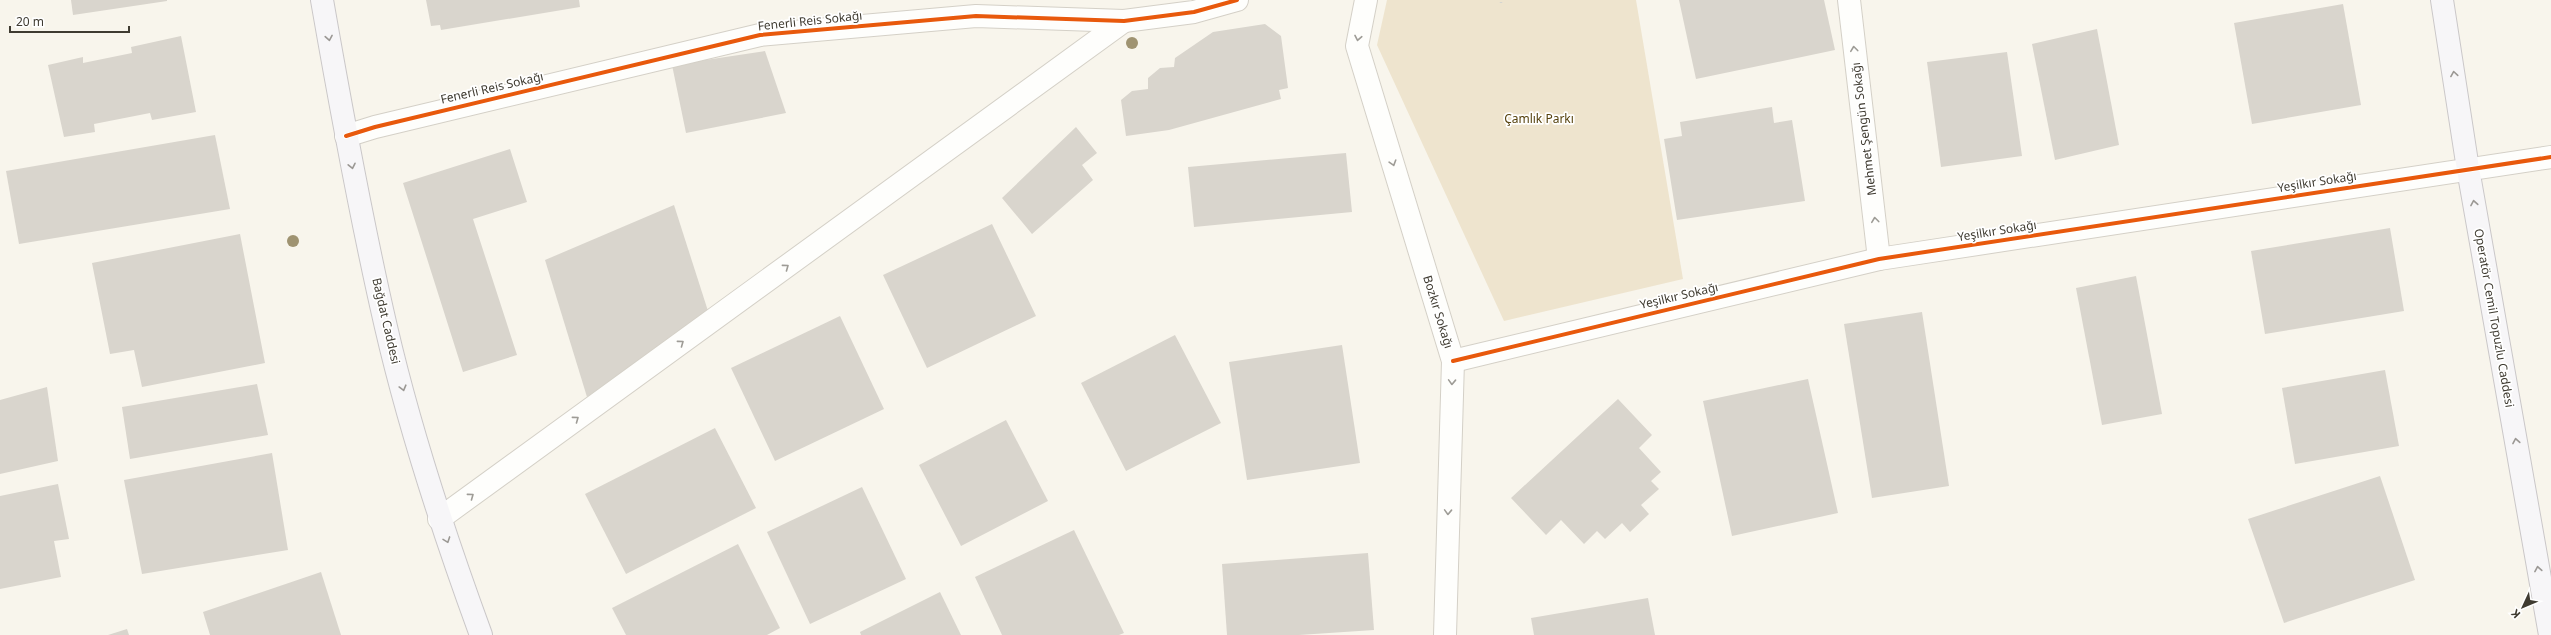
<svg xmlns="http://www.w3.org/2000/svg" width="2551" height="635" viewBox="0 0 2551 635" font-family="'Noto Sans',sans-serif">
<style>
.green{fill:#eee4ce}
.building{fill:#d9d5cd}
.lines{fill:none;stroke-linecap:round;stroke-linejoin:round}
.lane-casing{stroke:#d4d0c7;stroke-width:24}
.street-casing{stroke:#d4d0c7;stroke-width:24}
.primary-casing{stroke:#cac7c8;stroke-width:24}
.path{stroke:#d5d5d0;stroke-width:2.5;stroke-dasharray:1 3;stroke-linecap:butt}
.lane{stroke:#fefefc;stroke-width:22}
.street{stroke:#fefefc;stroke-width:22}
.primary{stroke:#f7f6f8;stroke-width:22}
.cycleway-casing{stroke:#fff;stroke-width:6}
.cycleway{stroke:#e8590c;stroke-width:4}
.tree{fill:#9f9371}
.oneway{stroke:#9b9894}
.oneway2{stroke:#9e9c96}
.labels{text-anchor:middle;stroke-width:3.5;stroke-linejoin:round;paint-order:stroke}
.street-label{font-size:12px;fill:#3f3b31;stroke:#fff}
.park-label{font-size:12px;fill:#56420d;stroke:#fff}
</style>
<rect width="100%" height="100%" fill="#f8f5ec"/>
<polygon class="green" points="1387,0 1636,0 1683,279 1504,321 1377,45"/>
<g class="building">
<polygon points="71,0 167,0 167,1 73,15"/>
<polygon points="426,0 579,0 580,7 441,30 440,25 431,26"/>
<polygon points="1679,0 1824,0 1835,50 1696,79"/>
<polygon points="2343,4 2361,105 2252,124 2234,23"/>
<polygon points="1265,24 1281,36 1288,88 1279,90 1281,99 1169,130 1126,136 1121,100 1132,91 1148,89 1148,78 1160,68 1174,67 1175,58 1213,32"/>
<polygon points="2097,29 2119,145 2055,160 2032,44"/>
<polygon points="181,36 196,112 152,120 150,113 94,124 95,132 64,137 48,65 83,57 83,63 132,53 131,47"/>
<polygon points="765,51 786,113 686,133 672,65"/>
<polygon points="2007,52 2022,156 1941,167 1927,62"/>
<polygon points="1772,107 1774,123 1792,120 1805,201 1677,220 1664,139 1682,136 1680,122"/>
<polygon points="1076,127 1097,153 1082,165 1093,180 1032,234 1002,198"/>
<polygon points="215,135 230,209 19,244 6,171"/>
<polygon points="510,149 527,202 473,219 517,355 463,372 403,183"/>
<polygon points="1346,153 1352,212 1194,227 1188,167"/>
<polygon points="674,205 708,311 587,397 545,260"/>
<polygon points="992,224 1036,316 927,368 883,275"/>
<polygon points="2390,228 2404,311 2265,334 2251,251"/>
<polygon points="240,234 265,363 142,387 134,350 110,354 92,263"/>
<polygon points="2136,276 2162,414 2102,425 2076,288"/>
<polygon points="1922,312 1949,486 1872,498 1844,324"/>
<polygon points="840,316 884,409 775,461 731,368"/>
<polygon points="1175,335 1221,423 1126,471 1081,383"/>
<polygon points="1342,345 1360,463 1247,480 1229,362"/>
<polygon points="2385,370 2399,446 2295,464 2282,388"/>
<polygon points="1808,379 1838,513 1732,536 1703,401"/>
<polygon points="257,384 268,435 130,459 122,407"/>
<polygon points="47,387 58,461 0,474 0,400"/>
<polygon points="1618,399 1652,435 1639,448 1661,472 1651,481 1659,489 1641,505 1649,514 1630,532 1622,523 1605,539 1597,531 1584,544 1561,520 1546,535 1511,498"/>
<polygon points="1006,420 1048,501 961,546 919,465"/>
<polygon points="715,428 756,508 626,574 585,494"/>
<polygon points="272,453 288,550 142,574 124,480"/>
<polygon points="2380,476 2415,580 2284,623 2248,519"/>
<polygon points="58,484 69,539 54,541 61,577 0,589 0,496"/>
<polygon points="862,487 906,579 810,624 767,532"/>
<polygon points="1074,530 1124,633 1119,635 1002,635 975,577"/>
<polygon points="738,544 780,628 767,635 626,635 612,608"/>
<polygon points="1368,553 1374,630 1299,635 1227,635 1222,564"/>
<polygon points="321,572 341,635 210,635 203,612"/>
<polygon points="940,592 961,635 861,635 860,632"/>
<polygon points="1648,598 1655,635 1534,635 1531,618"/>
<polygon points="127,629 129,635 108,635"/>
</g>
<g class="lines">
<g class="lane-casing">
<polyline id="lane" points="439,519 1124,21"/>
</g>
<g class="street-casing">
<g id="street">
<polyline points="1366,0 1357,46 1453,361 1445,635"/>
<polyline points="1849,0 1879,259"/>
<polyline points="346,136 375,127 760,35 976,16 1124,21 1194,12 1237,0"/>
<polyline points="1453,361 1879,259 2551,157"/>
</g>
</g>
<g class="primary-casing">
<g id="primary">
<path d="M322,0C341,109 361,219 386,327C410,431 444,534 481,635"/>
<polyline points="2442,0 2468,169 2550,635"/>
</g>
</g>
<polyline class="path" points="1501,3 1501,0"/>
<use href="#lane" class="lane"/>
<use href="#street" class="street"/>
<use href="#primary" class="primary"/>
<g class="cycleway-casing">
<g id="cycleway">
<polyline points="346,136 375,127 760,35 976,16 1124,21 1194,12 1237,0"/>
<polyline points="1453,361 1879,259 2551,157"/>
</g>
</g>
<use href="#cycleway" class="cycleway"/>
</g>
<g class="tree">
<circle cx="1132" cy="43" r="6"/>
<circle cx="293" cy="241" r="6"/>
</g>
<defs><path id="oneway-chevron" d="M-2-3.5L2.5 0L-2 3.5" fill="none" stroke-width="1.6" stroke-linecap="round" stroke-linejoin="round"/></defs>
<g class="oneway">
<use href="#oneway-chevron" transform="translate(329 38) rotate(80)"/>
<use href="#oneway-chevron" transform="translate(2454 74) rotate(-99)"/>
<use href="#oneway-chevron" transform="translate(352 166) rotate(78)"/>
<use href="#oneway-chevron" transform="translate(2474 203) rotate(-100)"/>
<use href="#oneway-chevron" transform="translate(403 388) rotate(75)"/>
<use href="#oneway-chevron" transform="translate(2516 441) rotate(-100)"/>
<use href="#oneway-chevron" transform="translate(447 540) rotate(70)"/>
<use href="#oneway-chevron" transform="translate(2538 569) rotate(-100)"/>
</g>
<g class="oneway2">
<use href="#oneway-chevron" transform="translate(1358 38) rotate(101)"/>
<use href="#oneway-chevron" transform="translate(1854 49) rotate(-97)"/>
<use href="#oneway-chevron" transform="translate(1393 163) rotate(73)"/>
<use href="#oneway-chevron" transform="translate(1875 220) rotate(-97)"/>
<use href="#oneway-chevron" transform="translate(786 267) rotate(-36)"/>
<use href="#oneway-chevron" transform="translate(681 343) rotate(-36)"/>
<use href="#oneway-chevron" transform="translate(1452 382) rotate(92)"/>
<use href="#oneway-chevron" transform="translate(576 419) rotate(-36)"/>
<use href="#oneway-chevron" transform="translate(471 496) rotate(-36)"/>
<use href="#oneway-chevron" transform="translate(1448 512) rotate(92)"/>
</g>
<g class="labels">
<g class="street-label">
<text transform="translate(810 21) rotate(-6)" y="4">Fenerli Reis Sokağı</text>
<text transform="translate(492 88) rotate(-13)" y="4">Fenerli Reis Sokağı</text>
<text transform="translate(1864 129) rotate(-97)" y="4">Mehmet Şengün Sokağı</text>
<text transform="translate(2317 182) rotate(-9)" y="4">Yeşilkır Sokağı</text>
<text transform="translate(1997 231) rotate(-9)" y="4">Yeşilkır Sokağı</text>
<text transform="translate(1679 296) rotate(-13)" y="4">Yeşilkır Sokağı</text>
<text transform="translate(1438 312) rotate(73)" y="4">Bozkır Sokağı</text>
<text transform="translate(2494 318) rotate(80)" y="4">Operatör Cemil Topuzlu Caddesi</text>
<text transform="translate(386 321) rotate(77)" y="4">Bağdat Caddesi</text>
</g>
<g class="park-label">
<text x="1539" y="123">Çamlık Parkı</text>
</g>
</g>
<g transform="translate(2523 607) rotate(226)" stroke="#ffffff" stroke-width="3" paint-order="stroke">
<path d="M0-3L7 15L0 10L-7 15Z" fill="#3f3b31"/>
<text y="-6" font-size="11" font-weight="bold" text-anchor="middle" fill="#3f3b31">K</text>
</g>
<path d="M10 26v6h119v-6" fill="none" stroke="#3f3b31" stroke-width="2"/>
<text x="16" y="26" font-size="12" fill="#3f3b31" stroke="#ffffff" stroke-width="3" paint-order="stroke">20 m</text>
</svg>
